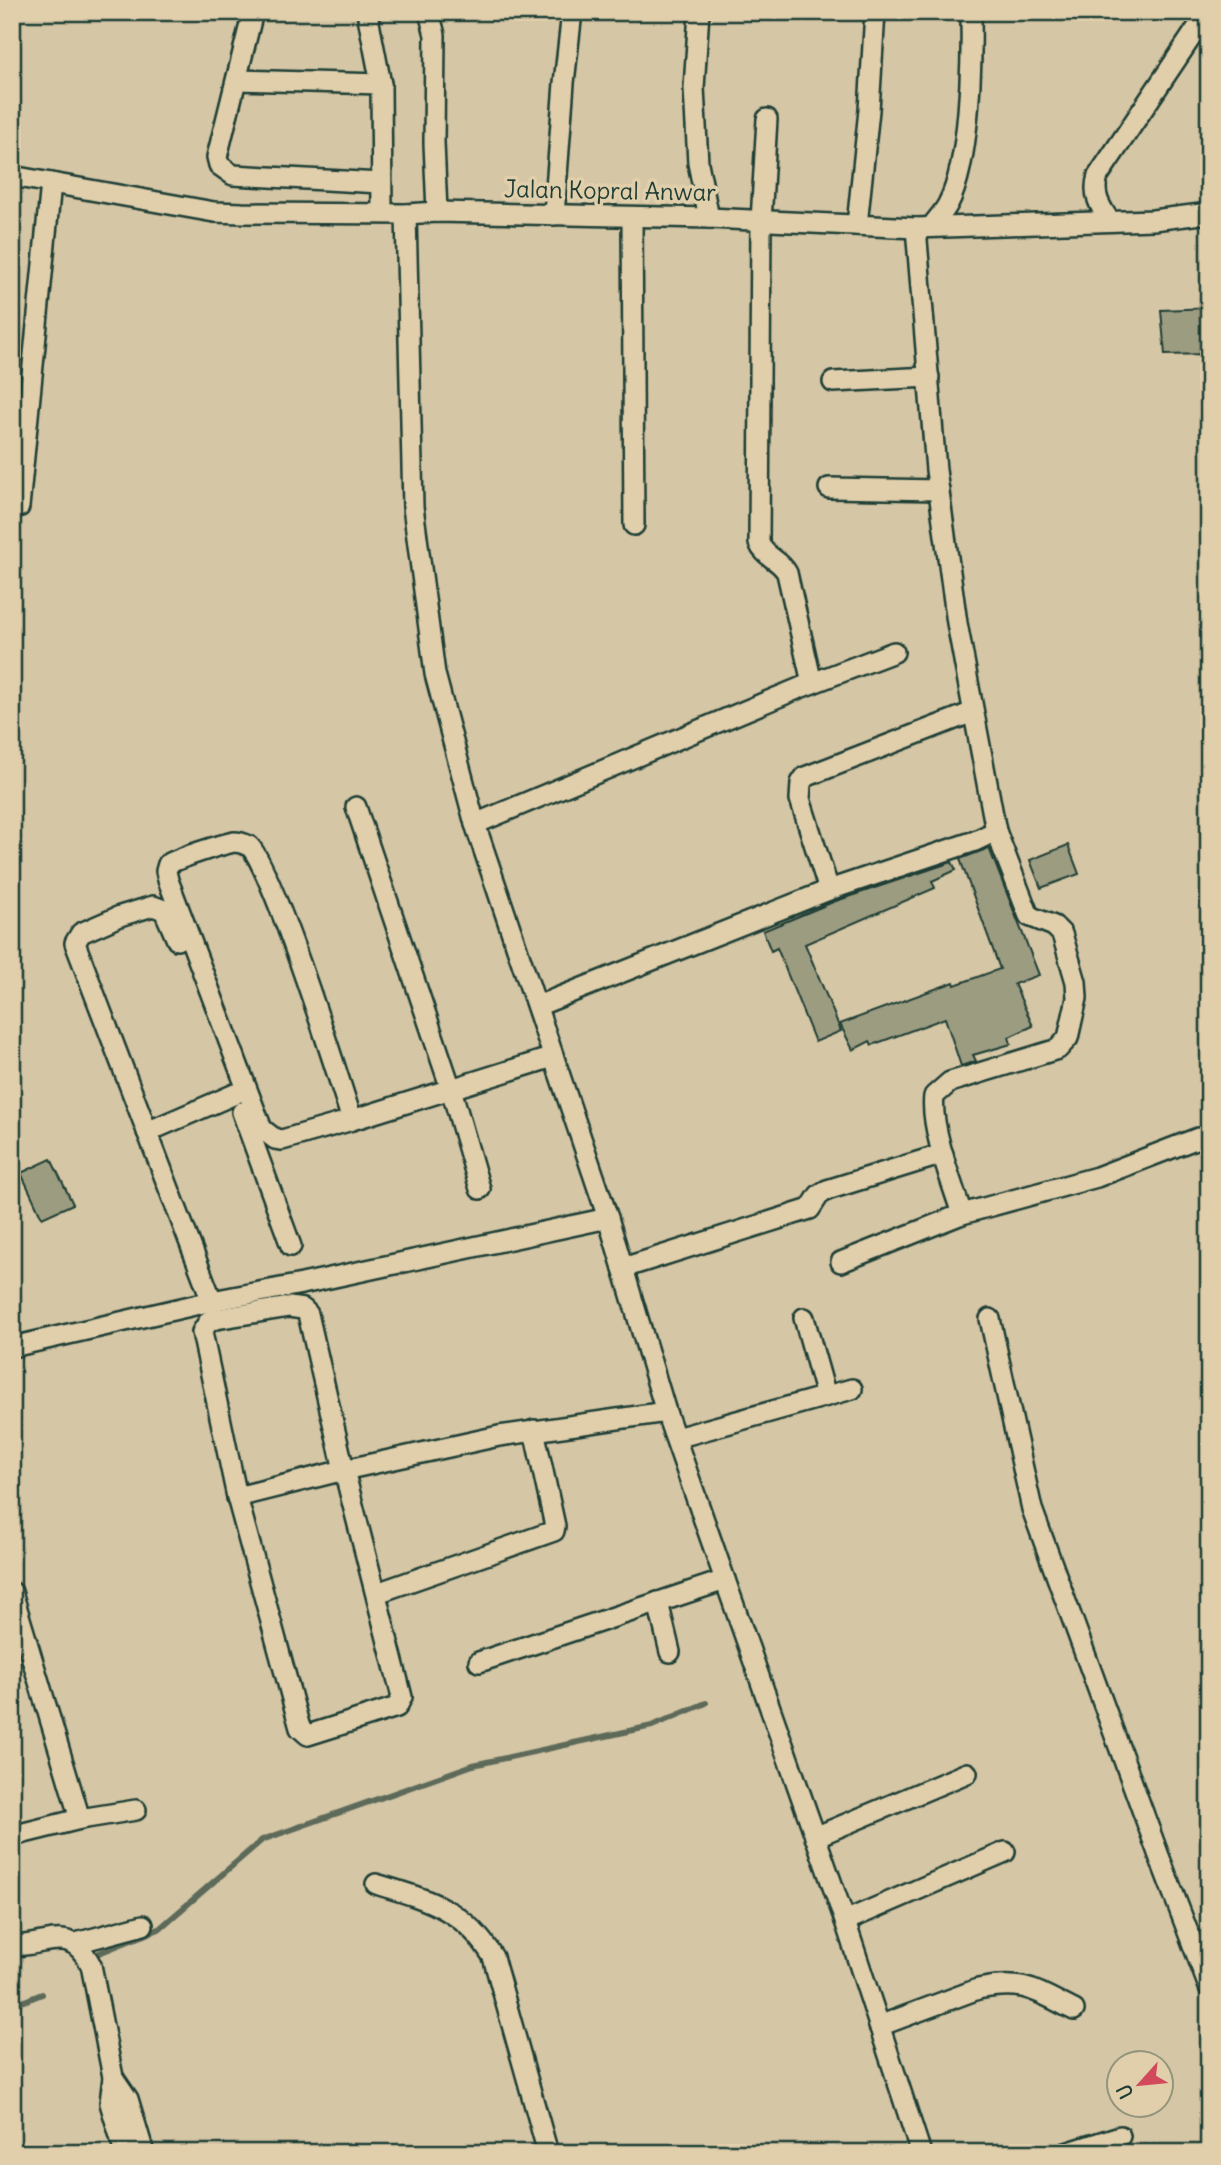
<svg xmlns="http://www.w3.org/2000/svg" width="1221" height="2165" viewBox="0 0 1221 2165" font-family="Delius,sans-serif">
<style>
.lines{fill:none;stroke-linecap:round;stroke-linejoin:round}
.stream{stroke:#5d6b5a;stroke-width:6}
.building{fill:#9c9c81;stroke:#1f3d34;stroke-width:2}
.minor-casing{stroke:#1f3d34;stroke-width:24}
.minor{stroke:#e1cfac;stroke-width:19}
.labels{text-anchor:middle;stroke-width:7;stroke-linejoin:round;paint-order:stroke}
.street-label{font-size:24px;fill:#1f3d34;stroke:#e1cfac}
</style>
<rect width="100%" height="100%" fill="#d5c6a5"/>
<filter id="ink" filterUnits="userSpaceOnUse"><feTurbulence type="fractalNoise" baseFrequency=".0143" numOctaves="2"/><feDisplacementMap in="SourceGraphic" scale="14" xChannelSelector="R" yChannelSelector="G"/><feConvolveMatrix kernelMatrix="1 2 1 2 8 2 1 2 1" color-interpolation-filters="sRGB"/></filter>
<g filter="url(#ink)">
<g class="lines">
<g class="stream">
<polyline points="99,1953 159,1929 262,1840 473,1765 652,1726 706,1703"/>
<polyline points="12,2006 42,1994"/>
</g>
</g>
<g class="building">
<polygon points="1209,308 1209,354 1165,355 1161,310"/>
<polygon points="1068,845 1079,874 1041,888 1030,860"/>
<polygon points="989,848 1039,975 1014,984 1033,1026 1009,1037 1011,1044 973,1055 976,1061 961,1066 945,1018 872,1045 870,1041 853,1050 840,1024 954,982 955,985 1000,969 960,859"/>
<polygon points="952,862 956,870 932,881 935,888 805,944 841,1031 815,1042 777,948 771,951 763,931 833,902"/>
<polygon points="51,1159 73,1204 42,1218 21,1173"/>
</g>
<g class="lines">
<g class="minor-casing">
<g id="minor">
<polyline points="253,12 217,157 219,165 233,175 381,183"/>
<polyline points="367,12 381,84 382,213"/>
<polyline points="429,12 435,35 434,143 437,212"/>
<polyline points="699,12 694,88 698,163 709,218"/>
<polyline points="237,80 381,84"/>
<path d="M767,119L761,221L759,543C765,558 780,559 787,573L812,683"/>
<polyline points="12,176 214,212 242,213 406,214 437,212 709,218 916,228 1153,220 1209,213"/>
<polyline points="406,214 413,507 435,674 475,824 608,1218 666,1412 845,1921 921,2153"/>
<polyline points="554,215 564,83 572,12"/>
<polyline points="632,217 634,525"/>
<path d="M1110,221C1100,207 1092,194 1098,176L1208,12"/>
<polyline points="857,225 869,110 875,12"/>
<path d="M932,226C937,219 944,212 948,204C970,163 972,60 971,12"/>
<path d="M916,228L936,470L957,623L996,831L1029,916L1054,926L1062,934L1076,982L1077,998L1068,1038L1058,1049L950,1082L934,1096C930,1127 952,1183 962,1214L1097,1177L1198,1138"/>
<polyline points="833,382 929,377"/>
<polyline points="829,488 939,490"/>
<polyline points="19,507 51,183"/>
<polyline points="356,807 451,1089 480,1189"/>
<polyline points="475,824 802,687 894,652"/>
<polyline points="829,890 800,799 801,783 805,777 973,712"/>
<polyline points="177,940 164,910 153,906 120,916 81,933 75,943 212,1301"/>
<polyline points="537,1006 829,890 975,841 996,831"/>
<polyline points="242,1112 291,1246"/>
<path d="M352,1120C340,1082 270,860 249,846C245,844 239,842 234,842C219,845 182,857 168,864L166,871L168,880L262,1129L275,1139L282,1140L352,1120L553,1057"/>
<polyline points="147,1132 235,1094"/>
<polyline points="841,1262 962,1214"/>
<polyline points="623,1268 810,1209 819,1195 827,1190 943,1154"/>
<polygon points="289,1307 303,1309 308,1314 344,1470 402,1697 397,1707 308,1735 300,1728 237,1497 202,1332 209,1321 216,1319"/>
<polyline points="804,1318 826,1396"/>
<polyline points="990,1319 1032,1509 1159,1856 1209,1987"/>
<polyline points="12,1347 212,1301 302,1284 608,1218"/>
<polyline points="676,1438 852,1389"/>
<polyline points="237,1497 344,1470 499,1436 666,1412"/>
<polyline points="12,1592 80,1819"/>
<polyline points="377,1593 554,1531 555,1526 534,1430"/>
<polyline points="658,1602 670,1652"/>
<polyline points="479,1662 725,1580"/>
<polyline points="12,1836 80,1819 136,1810"/>
<polyline points="815,1837 967,1773"/>
<path d="M376,1884C426,1899 465,1909 493,1957L548,2153"/>
<polyline points="845,1921 1005,1852"/>
<polyline points="76,1943 143,1925"/>
<path d="M12,1946C49,1946 69,1923 91,1965L113,2077L110,2103L125,2153"/>
<path d="M879,2026L978,1989C1024,1980 1034,1990 1074,2010"/>
<polyline points="113,2077 128,2099 144,2153"/>
<polyline points="1066,2153 1120,2136"/>
</g>
</g>
<use href="#minor" class="minor"/>
</g>
</g>
<g class="labels">
<g class="street-label">
<text transform="translate(610 191) rotate(1)" y="8">Jalan Kopral Anwar</text>
</g>
</g>
<rect width="1221" height="2165" fill="none" stroke="#e1cfac" stroke-width="42"/>
<rect x="21" y="21" width="1179" height="2123" fill="none" stroke="#1f3d34" stroke-width="2.5" filter="url(#ink)"/>
<g transform="translate(1140 2084) rotate(243)"><circle r="33" fill="#e1cfac" stroke="#93957c" stroke-width="2"/>
<path d="M0-5L12 26L0 18L-12 26Z" fill="#d1495b"/>
<text y="-10" font-size="19" font-weight="bold" text-anchor="middle" fill="#1f3d34">U</text>
</g>
</svg>
